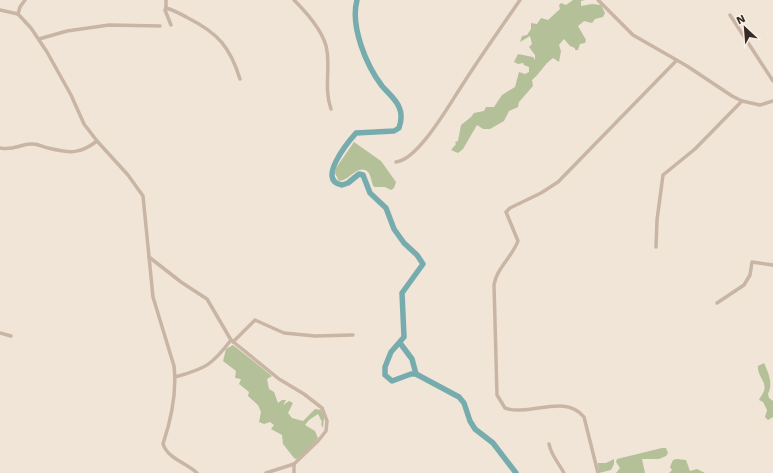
<svg xmlns="http://www.w3.org/2000/svg" width="773" height="473" viewBox="0 0 773 473" font-family="'Work Sans',sans-serif">
<style>
.green{fill:#b3c098}
.lines{fill:none;stroke-linecap:round;stroke-linejoin:round}
.river{stroke:#77acae;stroke-width:5.5}
.street{stroke:#c9b5a4;stroke-width:3.5}
</style>
<rect width="100%" height="100%" fill="#f1e5d8"/>
<g class="green">
<path d="M573,0H585L581,1V6L592,4L601,5L605,13L603,17L595,19L592,23L584,21L578,26L586,40L585,43L580,44L578,50H575V48L570,46L564,39L559,45L561,51L559,62L553,58C543,65 540,74 532,80L533,86L519,102L518,107L509,111L504,121L490,129H483L477,125L463,149L458,153L451,150L456,144L455,142L458,141L461,125L471,117L474,113L484,111L486,107H494L502,95L515,87L519,72L525,74L529,72V67L524,65L523,63L518,64L514,62L518,54L533,57L535,60V55L529,47L532,44L530,36L520,42L522,36L527,35L531,29V23L537,24L541,18L548,20L560,9L559,5L561,3L566,5Z"/>
<path d="M354,142L381,161L396,182L394,188L391,190L385,187H374C371,182 371,175 368,172C358,163 349,181 339,181L335,173L336,168Z"/>
<polygon points="233,345 272,376 267,379 269,389 274,392 278,403 282,400 286,400 283,405 289,401 293,403 288,413 292,418 303,421 315,409 321,410 324,417 323,428 321,424 322,422 318,414 309,420 305,425 315,431 318,438 305,454 296,459 294,458 283,444 282,435 271,429 274,425 270,422 264,424 259,422 261,412 258,405 248,396 249,392 239,384 241,379 235,378 236,371 223,361 226,349"/>
<path d="M764,363C769,374 773,384 768,394L769,398L773,401V417L768,420L765,417L767,410L763,402L759,400C760,397 763,394 764,391C767,381 757,376 758,366Z"/>
<polygon points="662,448 666,448 668,453 666,456 659,459 642,459 645,473 616,473 620,468 616,462 617,459"/>
<polygon points="614,459 614,464 611,470 599,473 598,463 606,463"/>
<polygon points="677,459 686,460 690,471 697,469 705,473 669,473 672,470 670,467 673,460"/>
</g>
<g class="lines">
<g class="river">
<path d="M357,0C350,26 366,65 382,86C387,92 396,99 399,107C402,113 401,122 399,128L394,131L356,133C348,142 316,181 342,185L348,183L359,174L363,175L370,193L386,208L394,229L404,243L417,255L423,264L402,293L404,337L391,352L385,367V375L392,381L411,374H416L459,397L464,403L470,421L475,429L493,443L516,473"/>
<polyline points="400,343 412,359 416,374"/>
</g>
<g class="street">
<path d="M25,0L20,7L18,14L31,28L47,52L71,95L84,124L97,141L128,175L143,196L153,297L174,366C177,392 171,420 163,444C168,459 187,463 197,473"/>
<path d="M294,0C306,12 325,33 327,51C330,70 324,90 331,109"/>
<polyline points="598,0 633,35 687,66 732,96 742,101 760,105 773,101"/>
<polyline points="166,8 166,0"/>
<polyline points="0,10 18,14"/>
<polyline points="730,15 773,81"/>
<path d="M171,25L165,10L166,8C173,10 181,14 188,18C218,33 230,47 240,79"/>
<polyline points="39,39 67,31 109,25 160,26"/>
<path d="M0,148C15,151 21,143 33,144C38,144 43,147 48,148C69,153 79,155 97,141"/>
<path d="M396,162C418,160 449,105 461,87C480,57 500,29 520,0"/>
<polyline points="656,247 657,220 663,175 695,149 742,101"/>
<polyline points="149,257 181,282 207,299 231,340 279,379 304,394 322,408 327,421 326,431 318,441 294,464 294,473"/>
<polyline points="717,303 744,285 750,275 752,262 773,265"/>
<polyline points="0,333 11,336"/>
<polyline points="233,342 255,320 284,333 315,336 353,335"/>
<path d="M175,377C205,369 212,365 231,340"/>
<path d="M549,444C551,455 558,462 564,473"/>
<polyline points="266,473 294,464"/>
<path d="M598,473L584,417C565,393 529,417 505,408L497,395L494,285C496,269 512,257 518,241L506,212L510,208L541,193L558,182L676,61"/>
</g>
</g>
<g transform="translate(745 28) rotate(334)" stroke="#f9efe4" stroke-width="3" paint-order="stroke">
<path d="M0-3L7 15L0 10L-7 15Z" fill="#342a26"/>
<text y="-6" font-size="11" font-weight="bold" text-anchor="middle" fill="#342a26">N</text>
</g>
</svg>
